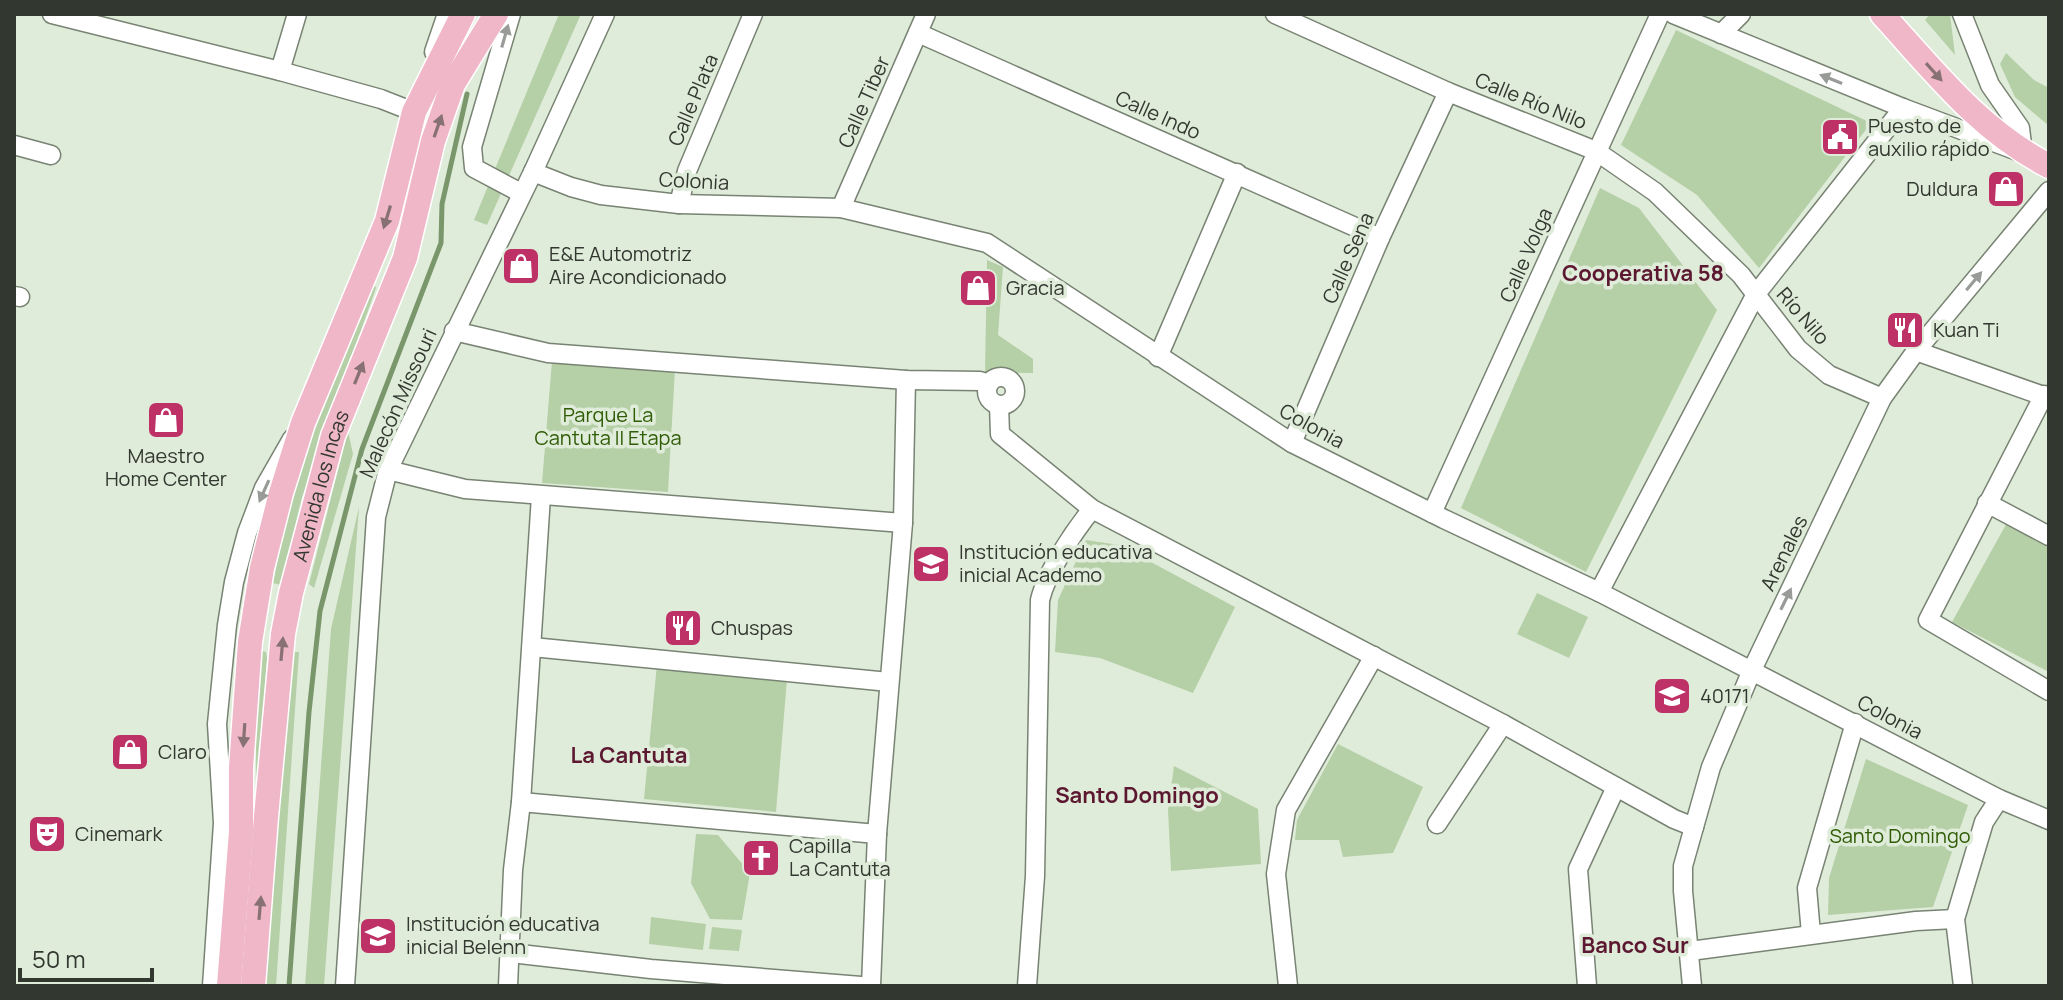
<svg xmlns="http://www.w3.org/2000/svg" width="2063" height="1000" viewBox="0 0 2063 1000" font-family="Manrope,sans-serif">
<style>
.green{fill:#b5cfa7}
.lines{fill:none;stroke-linecap:round;stroke-linejoin:round}
.stream{stroke:#7a966b;stroke-width:5}
.minor-casing{stroke:#788373;stroke-width:21}
.major-casing{stroke:#fff;stroke-width:27}
.minor{stroke:#fff;stroke-width:18}
.major{stroke:#efb7c7;stroke-width:24}
.oneway{fill:#989b98}
.oneway2{fill:#877174}
.labels{text-anchor:middle;stroke-width:7;stroke-linejoin:round;paint-order:stroke}
.street-label{font-size:20px;fill:#323730;stroke:#e0ecda}
.poi-label{font-size:20px;fill:#323730;stroke:#e0ecda;text-anchor:start}
.park-label{font-size:20px;fill:#2f5c05;stroke:#e0ecda}
.neighbourhood-label{font-size:22px;font-weight:bold;fill:#5b1830;stroke:#e0ecda}
</style>
<rect width="100%" height="100%" fill="#e0ecda"/>
<g class="green">
<polygon points="559,14 581,14 487,225 474,220"/>
<polygon points="1930,14 1950,14 1955,55 1925,20"/>
<polygon points="1676,30 1871,123 1759,268 1697,195 1621,145"/>
<polygon points="2006,53 2034,80 2049,88 2049,126 2015,97 2000,64"/>
<polygon points="1600,188 1639,208 1717,310 1586,572 1461,508"/>
<polygon points="987,260 1003,267 998,335 1033,359 1033,373 985,372"/>
<polygon points="373,283 376,288 302,497 281,585 273,583 288,510 309,443"/>
<polygon points="552,361 675,369 668,492 542,483"/>
<polygon points="348,431 353,454 314,588 309,584"/>
<polygon points="359,507 324,986 305,986 331,629"/>
<polygon points="2014,510 2049,528 2049,672 1952,622"/>
<polygon points="1086,540 1119,545 1235,607 1193,693 1100,658 1055,652 1058,600"/>
<polygon points="1537,593 1588,617 1569,658 1517,634"/>
<polygon points="262,651 266,652 267,658 256,808 256,738"/>
<polygon points="287,652 299,652 276,986 265,986"/>
<polygon points="657,664 787,679 776,812 644,799"/>
<polygon points="1338,744 1423,787 1393,853 1343,857 1339,840 1295,840 1297,820"/>
<polygon points="1866,759 1968,805 1933,907 1828,915 1829,878"/>
<polygon points="1174,766 1258,809 1261,864 1171,871 1168,810"/>
<polygon points="696,834 718,835 750,873 742,920 710,919 691,883"/>
<polygon points="651,917 706,924 703,950 649,944"/>
<polygon points="712,927 742,930 739,951 709,949"/>
</g>
<g class="lines">
<polyline class="stream" points="289,986 309,712 320,611 362,449 441,243 442,204 467,94"/>
<g class="minor-casing">
<g id="minor">
<polyline points="52,14 280,71 381,99 414,112 417,103"/>
<polyline points="511,14 472,147 474,168 521,193"/>
<polyline points="1275,14 1448,92 1596,151 1655,192 1741,275 1798,349 1829,375 1882,398"/>
<polyline points="1673,14 1903,108 2023,153 2020,128 1990,85 1962,14"/>
<polyline points="918,33 1380,238"/>
<polyline points="1721,34 1741,14"/>
<polyline points="434,52 447,14"/>
<polyline points="280,71 297,14"/>
<polyline points="14,145 51,155"/>
<polyline points="533,172 571,187 601,195 679,204 841,208 987,243 1292,443 1444,519 1599,592 1999,799 2049,820"/>
<polyline points="679,204 687,171 753,14"/>
<polyline points="841,208 926,14"/>
<polyline points="14,296 20,297"/>
<polyline points="454,331 548,353 906,380 980,381 989,384"/>
<polyline points="1916,351 2049,398"/>
<polyline points="1158,357 1237,173"/>
<circle cx="1001" cy="391" r="14"/>
<polyline points="2044,395 1928,620 2049,691"/>
<polyline points="999,405 1000,434 1092,509 1503,724 1674,819 1694,827"/>
<polyline points="1292,443 1380,238 1448,92"/>
<polyline points="388,470 465,489 903,523"/>
<polyline points="1987,503 2049,536"/>
<polyline points="1432,513 1660,14"/>
<polyline points="1599,592 1756,294 1903,108"/>
<polyline points="532,647 889,682"/>
<polyline points="521,802 877,834"/>
<polyline points="1437,824 1503,724"/>
<polyline points="1811,934 1807,888 1855,723"/>
<polyline points="1690,951 1916,921 1955,919"/>
<polyline points="511,953 651,969 861,986"/>
<polyline points="212,986 223,823 217,724 227,625 234,582 247,533 264,488 292,439"/>
<polyline points="345,986 376,517 388,470 533,172 605,14"/>
<polyline points="508,986 513,870 521,802 541,496"/>
<polyline points="871,986 877,834 903,523 906,380"/>
<path d="M1027,986L1035,876L1040,600C1047,571 1073,533 1092,509"/>
<polyline points="1288,986 1276,874 1286,810 1374,656"/>
<polyline points="1587,986 1578,869 1616,787"/>
<polyline points="1692,986 1683,891 1683,866 1711,767 1752,670 1882,398 1916,351 2049,191"/>
<polyline points="1963,986 1955,919 1984,822 1999,799"/>
</g>
</g>
<g class="major-casing">
<g id="major">
<path d="M1882,14C1934,71 1979,130 2049,166"/>
<polyline points="229,986 241,832 241,768 250,642 262,568 281,493 303,423 387,221 414,112 463,14"/>
<path id="s1" d="M253,986L266,817L283,634L291,593L333,436L405,258L433,141L453,84L496,14"/>
</g>
</g>
<use href="#minor" class="minor"/>
<use href="#major" class="major"/>
</g>
<defs><path id="oneway-solid" d="M-6-.8H1V-3.2L6.5 0L1 3.2V.8H-6Z" transform="scale(2)"/></defs>
<g class="oneway">
<use href="#oneway-solid" transform="translate(505 36) rotate(-74)"/>
<use href="#oneway-solid" transform="translate(1831 79) rotate(-158)"/>
<use href="#oneway-solid" transform="translate(1974 281) rotate(-50)"/>
<use href="#oneway-solid" transform="translate(264 491) rotate(114)"/>
<use href="#oneway-solid" transform="translate(1786 599) rotate(-64)"/>
</g>
<g class="oneway2">
<use href="#oneway-solid" transform="translate(1934 72) rotate(48)"/>
<use href="#oneway-solid" transform="translate(438 126) rotate(-71)"/>
<use href="#oneway-solid" transform="translate(387 217) rotate(107)"/>
<use href="#oneway-solid" transform="translate(359 373) rotate(-68)"/>
<use href="#oneway-solid" transform="translate(282 649) rotate(-85)"/>
<use href="#oneway-solid" transform="translate(244 735) rotate(94)"/>
<use href="#oneway-solid" transform="translate(260 908) rotate(-85)"/>
</g>
<defs>
<g id="civic-square" transform="scale(2)"><rect x="-9" y="-9" width="18" height="18" rx="4" fill="#bd3166" stroke="#e0ecda"/><path d="M-.6-6.5H3V-4.5H.6V-3L4-1V1h2V6H-6V1h2V-1L-.6-3ZM-1.2 2.5V6h2.4V2.5Z" fill="#fff"/></g>
<g id="shop-square" transform="scale(2)"><rect x="-9" y="-9" width="18" height="18" rx="4" fill="#bd3166" stroke="#e0ecda"/><path d="M-5-2.5h2.3a2.7 3.5 0 0 1 5.4 0H5L5.5 6h-11ZM-1.5-2.5h3a1.5 2.3 0 0 0-3 0Z" fill="#fff"/></g>
<g id="restaurant-square" transform="scale(2)"><rect x="-9" y="-9" width="18" height="18" rx="4" fill="#bd3166" stroke="#e0ecda"/><path d="M-5-6h1v4h1v-4h1v4h1v-4h1v5L-1.5 .5V6h-2V.5L-5-1ZM5-6V6H3V1.5H1.5Q1.5-4 5-6Z" fill="#fff"/></g>
<g id="school-square" transform="scale(2)"><rect x="-9" y="-9" width="18" height="18" rx="4" fill="#bd3166" stroke="#e0ecda"/><path d="M0-5L7-2L0 1L-7-2ZM-4 1L0 2.5L4 1V4Q0 6-4 4Z" fill="#fff"/></g>
<g id="theatre-square" transform="scale(2)"><rect x="-9" y="-9" width="18" height="18" rx="4" fill="#bd3166" stroke="#e0ecda"/><path d="M-5-5.5Q0-4 5-5.5V0Q5 5 0 6Q-5 5-5 0ZM-3.3-2.5H-1v1.5H-3.3ZM1-2.5H3.3v1.5H1ZM-2.8 1Q0 5.5 2.8 1Z" fill="#fff"/></g>
<g id="church-square" transform="scale(2)"><rect x="-9" y="-9" width="18" height="18" rx="4" fill="#bd3166" stroke="#e0ecda"/><path d="M-1.2-6h2.4v3.5h3.3v2.4h-3.3V6h-2.4V-.1h-3.3v-2.4h3.3Z" fill="#fff"/></g>
</defs>
<g fill-rule="evenodd">
<use href="#civic-square" x="1840" y="137"/>
<use href="#shop-square" x="2006" y="189"/>
<use href="#shop-square" x="521" y="266"/>
<use href="#shop-square" x="978" y="288"/>
<use href="#restaurant-square" x="1905" y="330"/>
<use href="#shop-square" x="166" y="420"/>
<use href="#school-square" x="931" y="564"/>
<use href="#restaurant-square" x="683" y="628"/>
<use href="#school-square" x="1672" y="696"/>
<use href="#shop-square" x="130" y="752"/>
<use href="#theatre-square" x="47" y="834"/>
<use href="#church-square" x="761" y="858"/>
<use href="#school-square" x="378" y="936"/>
</g>
<g class="labels">
<g class="street-label">
<text transform="translate(693 100) rotate(-67)" y="7">Calle Plata</text>
<text transform="translate(1531 101) rotate(22)" y="7">Calle Río Nilo</text>
<text transform="translate(864 102) rotate(-66)" y="7">Calle Tiber</text>
<text transform="translate(1158 115) rotate(24)" y="7">Calle Indo</text>
<text transform="translate(694 181) rotate(3)" y="7">Colonia</text>
<text transform="translate(1526 255) rotate(-66)" y="7">Calle Volga</text>
<text transform="translate(1348 258) rotate(-66)" y="7">Calle Sena</text>
<text transform="translate(1803 316) rotate(49)" y="7">Río Nilo</text>
<text transform="translate(398 403) rotate(-66)" y="7">Malecón Missouri</text>
<text transform="translate(1312 426) rotate(29)" y="7">Colonia</text>
<text dy="7" stroke="none"><textPath href="#s1" startOffset="506">Avenida los Incas</textPath></text>
<text transform="translate(1784 553) rotate(-64)" y="7">Arenales</text>
<text transform="translate(1890 717) rotate(28)" y="7">Colonia</text>
</g>
<g class="poi-label">
<text x="1868" y="133">Puesto de<tspan x="1868" dy="23">auxilio rápido</tspan></text>
<text x="1978" y="196" text-anchor="end">Duldura</text>
<text x="549" y="261">E&amp;E Automotriz<tspan x="549" dy="23">Aire Acondicionado</tspan></text>
<text x="1006" y="295">Gracia</text>
<text x="1933" y="337">Kuan Ti</text>
<text x="166" y="463" text-anchor="middle">Maestro<tspan x="166" dy="23">Home Center</tspan></text>
<text x="959" y="559">Institución educativa<tspan x="959" dy="23">inicial Academo</tspan></text>
<text x="711" y="635">Chuspas</text>
<text x="1700" y="703">40171</text>
<text x="158" y="759">Claro</text>
<text x="75" y="841">Cinemark</text>
<text x="789" y="853">Capilla<tspan x="789" dy="23">La Cantuta</tspan></text>
<text x="406" y="931">Institución educativa<tspan x="406" dy="23">inicial Belenn</tspan></text>
</g>
<g class="park-label">
<text x="608" y="422">Parque La<tspan x="608" dy="23">Cantuta II Etapa</tspan></text>
<text x="1900" y="843">Santo Domingo</text>
</g>
<g class="neighbourhood-label">
<text x="1643" y="281">Cooperativa 58</text>
<text x="629" y="763">La Cantuta</text>
<text x="1137" y="803">Santo Domingo</text>
<text x="1635" y="953">Banco Sur</text>
</g>
</g>
<rect width="2063" height="1000" fill="none" stroke="#323730" stroke-width="32"/>
<path d="M20 968v12h132v-12" fill="none" stroke="#323730" stroke-width="4"/>
<text x="32" y="968" font-size="24" fill="#323730" stroke="#e0ecda" stroke-width="6" paint-order="stroke">50 m</text>
</svg>
